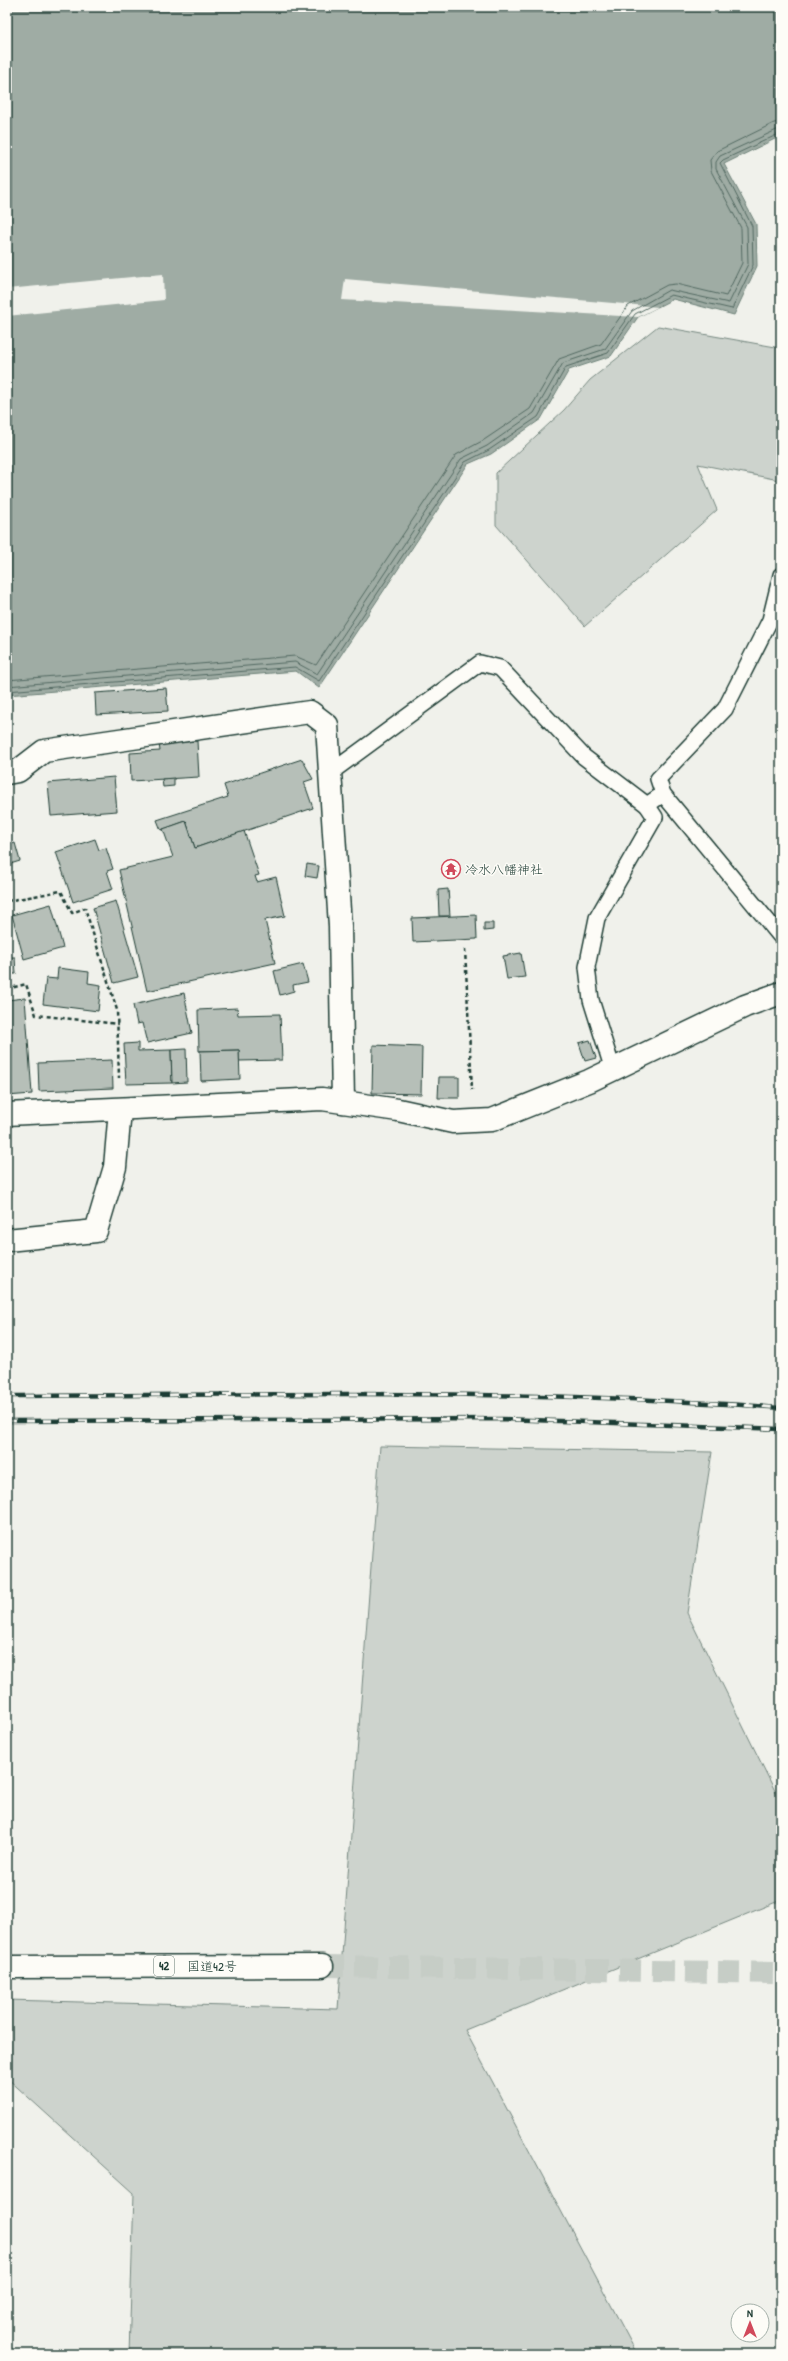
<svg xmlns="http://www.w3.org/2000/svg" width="788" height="2361" viewBox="0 0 788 2361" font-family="'Patrick Hand','Klee One',sans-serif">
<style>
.green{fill:#cdd3cd;stroke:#768880}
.water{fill:#9faca4;stroke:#6c8077}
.pier{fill:#f0f1eb}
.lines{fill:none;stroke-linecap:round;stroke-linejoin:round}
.shore{stroke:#526961;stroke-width:1}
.building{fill:#b6bfb8;stroke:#1f3d34}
.highway-tunnel{stroke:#c6cdc6;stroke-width:22;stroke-dasharray:22 11;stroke-linecap:butt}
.lane-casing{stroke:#1f3d34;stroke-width:18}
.street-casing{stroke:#1f3d34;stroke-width:25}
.highway-casing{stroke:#1f3d34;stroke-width:25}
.path{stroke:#1f3d34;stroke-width:2.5;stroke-dasharray:4 3;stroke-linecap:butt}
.lane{stroke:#fdfcf7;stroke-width:15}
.street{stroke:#fdfcf7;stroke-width:22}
.highway{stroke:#fdfcf7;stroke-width:22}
.rail-casing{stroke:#1f3d34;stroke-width:4.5}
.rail{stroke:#fdfcf7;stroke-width:3;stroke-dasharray:9;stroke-linecap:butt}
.labels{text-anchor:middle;stroke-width:3;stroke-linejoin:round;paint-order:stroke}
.shield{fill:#fdfcf7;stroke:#62766e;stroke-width:1}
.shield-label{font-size:12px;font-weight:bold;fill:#1f3d34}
.poi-label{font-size:13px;fill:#1f3d34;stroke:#fdfcf7;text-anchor:start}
.street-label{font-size:13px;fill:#1f3d34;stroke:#fdfcf7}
</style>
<rect width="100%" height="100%" fill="#f0f1eb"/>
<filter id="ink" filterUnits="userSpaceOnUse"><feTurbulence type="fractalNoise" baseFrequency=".025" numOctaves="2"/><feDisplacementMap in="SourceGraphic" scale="8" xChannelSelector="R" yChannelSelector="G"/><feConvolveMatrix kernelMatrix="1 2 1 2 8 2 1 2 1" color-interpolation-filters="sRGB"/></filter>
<g filter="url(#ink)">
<g class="green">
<polygon points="658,326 781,348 779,480 698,464 717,510 585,626 496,525 496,473 564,410 590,380"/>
<polygon points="380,1446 712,1452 687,1613 781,1803 781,1900 465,2030 637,2354 129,2354 134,2193 7,2078 7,2000 338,2009"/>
</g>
<polygon class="water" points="7,7 781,7 781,136 724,164 756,224 757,266 734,315 673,299 638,317 611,356 569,370 541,419 491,454 468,464 319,688 296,671 7,695"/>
<g class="pier">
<polygon points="163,274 164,300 7,316 7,289"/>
<polygon points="345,279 658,307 638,317 342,300"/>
</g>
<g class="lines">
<g class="shore">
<polyline points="7,680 295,656 316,665 456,455 484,440 530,409 559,359 601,344 628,306 667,285 676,284 726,296 742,263 741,228 711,171 710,160 717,151 774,123 781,122"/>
<polyline points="7,686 295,662 317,674 461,459 487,446 534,413 563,363 605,349 632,311 669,290 729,303 748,264 747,227 716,169 716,162 720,156 781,128"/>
<polyline points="7,691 295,667 319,681 465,462 489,450 538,417 566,367 608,353 635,314 671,295 732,309 753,265 752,226 720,163 723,160 781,133"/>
</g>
</g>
<g class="building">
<polygon points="166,688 168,711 96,715 95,693"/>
<polygon points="197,741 199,777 131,781 130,753 160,751 159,744"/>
<polygon points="302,759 313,779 304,782 313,808 195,848 186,821 161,830 157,820 228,797 224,785"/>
<polygon points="114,777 117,811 51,816 48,783"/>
<polygon points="174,778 174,786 163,787 162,779"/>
<polygon points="186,821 195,848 244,831 259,875 255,876 257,882 276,877 285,916 265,920 275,963 147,991 119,870 173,857 163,829"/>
<polygon points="95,839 99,850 106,848 113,869 107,871 113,889 73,902 56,852"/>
<polygon points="15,843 20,861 7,865 7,846"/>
<polygon points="307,864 319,866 317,878 305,876"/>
<polygon points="448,889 450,916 439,916 438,890"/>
<polygon points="116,901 138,977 114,983 93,908"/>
<polygon points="51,904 63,948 24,959 12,915"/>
<polygon points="476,915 477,939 413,942 412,918"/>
<polygon points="484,923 493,923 493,930 484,931"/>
<polygon points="521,953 525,977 507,979 503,956"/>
<polygon points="7,957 15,957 16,974 7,974"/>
<polygon points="303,964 308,982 293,985 294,991 280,995 274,971"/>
<polygon points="58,968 89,972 88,983 101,985 98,1011 43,1004 46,978 57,979"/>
<polygon points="184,993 192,1033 147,1043 142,1023 137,1024 133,1005"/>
<polygon points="25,998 32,1094 7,1096 7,1000"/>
<polygon points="237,1008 238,1015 280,1014 282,1060 239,1061 239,1050 199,1051 198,1010"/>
<polygon points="590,1040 596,1058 585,1061 579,1043"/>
<polygon points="138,1043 138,1051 171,1050 172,1083 126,1084 124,1044"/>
<polygon points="373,1045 422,1047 421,1094 372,1093"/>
<polygon points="186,1049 187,1082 172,1083 171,1050"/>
<polygon points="239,1050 240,1079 201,1081 200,1051"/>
<polygon points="112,1060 113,1088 39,1091 38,1063"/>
<polygon points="439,1077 459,1077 459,1098 438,1098"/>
</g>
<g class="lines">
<polyline class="highway-tunnel" points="322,1966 781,1973"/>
<g class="lane-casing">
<g id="lane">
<polyline points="781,575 770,620 725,709 658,779 663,794 781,937"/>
<polyline points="330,773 480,663 500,668 584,757 647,805 663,794"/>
<polyline points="613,1070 591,1000 587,967 597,918 655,817 647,805"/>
</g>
</g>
<g class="street-casing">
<g id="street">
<polyline points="7,773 18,771 44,751 310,712 327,725 340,926 343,1102"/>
<polyline points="7,1114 322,1099 398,1110 453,1122 492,1120 589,1081 745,1006 781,993"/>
<polyline points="7,1240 96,1231 115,1167 120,1110"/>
</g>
</g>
<g class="highway-casing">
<polyline id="highway" points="7,1967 322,1966"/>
</g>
<g class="path">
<polyline points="7,901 61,891 72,913 85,908 117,1010 119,1078"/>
<polyline points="465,949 472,1090"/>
<polyline points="7,989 26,984 36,1015 118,1024"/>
</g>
<use href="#lane" class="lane"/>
<use href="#street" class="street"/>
<use href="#highway" class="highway"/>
<g class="rail-casing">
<g id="rail">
<path d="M7,1396C265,1395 524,1388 781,1408"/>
<polyline points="7,1421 502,1419 781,1429"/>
</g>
</g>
<use href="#rail" class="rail"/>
</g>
</g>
<defs>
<g id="temple-ring" transform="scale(1)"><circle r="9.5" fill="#fdfcf7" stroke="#d1495b" stroke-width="1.5"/><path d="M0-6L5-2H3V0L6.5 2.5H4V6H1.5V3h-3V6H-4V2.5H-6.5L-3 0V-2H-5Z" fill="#d1495b"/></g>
</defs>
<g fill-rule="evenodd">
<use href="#temple-ring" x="451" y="869"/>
</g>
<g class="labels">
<rect class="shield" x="154" y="1956" width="20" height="20" rx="3"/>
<g class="shield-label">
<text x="164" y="1970">42</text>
</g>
<g class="poi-label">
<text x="465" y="874">冷水八幡神社</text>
</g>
<g class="street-label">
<text x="212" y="1971">国道42号</text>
</g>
</g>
<rect width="788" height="2361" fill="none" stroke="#fdfcf7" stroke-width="24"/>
<rect x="12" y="12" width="764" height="2337" fill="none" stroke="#1f3d34" stroke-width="1.5" filter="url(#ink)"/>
<g transform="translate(750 2323)"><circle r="19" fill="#fdfcf7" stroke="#a4b0a9"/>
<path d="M0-3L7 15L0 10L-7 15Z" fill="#d1495b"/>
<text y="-6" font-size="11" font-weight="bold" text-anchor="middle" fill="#1f3d34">N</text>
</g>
</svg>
